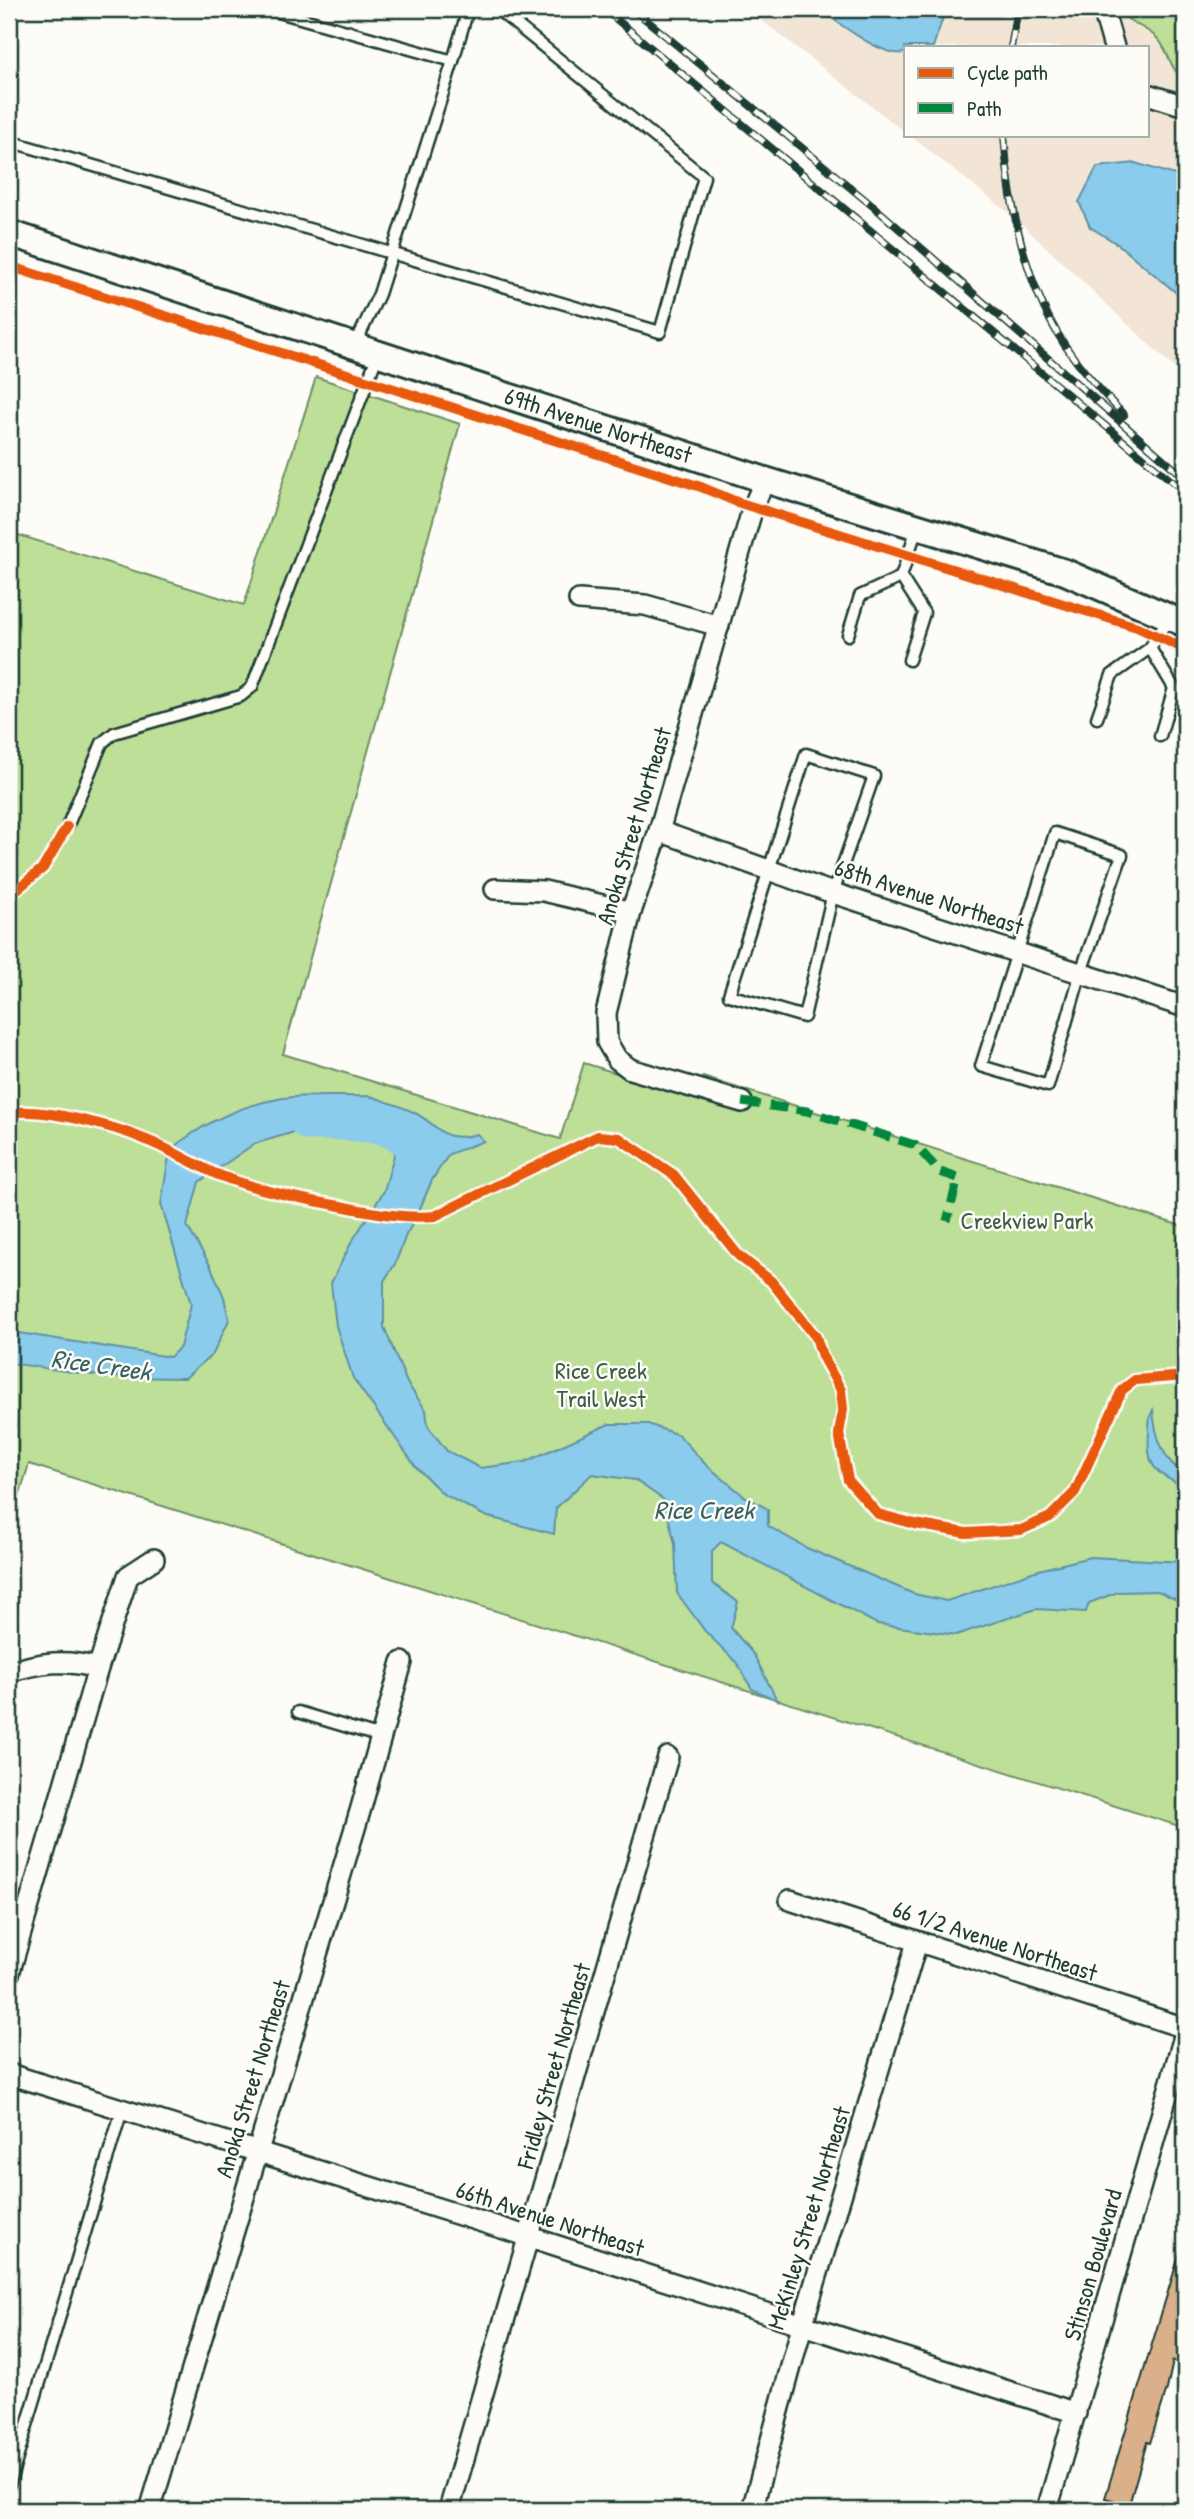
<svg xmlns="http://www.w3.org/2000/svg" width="1194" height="2519" viewBox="0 0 1194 2519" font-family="'Patrick Hand',sans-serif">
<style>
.built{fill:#f2e5d6}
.green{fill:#bddf98;stroke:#6e8e66;stroke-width:2}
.water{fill:#8bcbec;stroke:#6092a2;stroke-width:2}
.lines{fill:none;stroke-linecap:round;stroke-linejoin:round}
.river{stroke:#8bcbec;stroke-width:35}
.building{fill:#d9b08a;stroke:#1f3d34;stroke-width:2}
.service-casing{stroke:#1f3d34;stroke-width:15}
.minor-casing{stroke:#1f3d34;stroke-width:24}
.tertiary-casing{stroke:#1f3d34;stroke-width:30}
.service{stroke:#fdfcf7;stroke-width:10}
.minor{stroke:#fdfcf7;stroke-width:19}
.tertiary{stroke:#fdfcf7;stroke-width:24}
.rail-casing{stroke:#1f3d34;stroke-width:8}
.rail{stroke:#fdfcf7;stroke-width:5;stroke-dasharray:16;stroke-linecap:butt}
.quiet{stroke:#00873e;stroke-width:9;stroke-dasharray:18 9;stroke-linecap:butt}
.cycleway-casing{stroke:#fdfcf7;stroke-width:15}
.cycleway{stroke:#e8590c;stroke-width:10}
.labels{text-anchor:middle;stroke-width:5;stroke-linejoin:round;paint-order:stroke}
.street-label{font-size:24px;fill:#1f3d34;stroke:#fdfcf7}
.park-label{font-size:24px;fill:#3f5d48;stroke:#fdfcf7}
.water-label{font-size:26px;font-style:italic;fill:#3a6062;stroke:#fdfcf7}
</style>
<rect width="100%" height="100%" fill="#fdfcf7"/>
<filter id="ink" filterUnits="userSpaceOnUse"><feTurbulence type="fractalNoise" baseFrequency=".0143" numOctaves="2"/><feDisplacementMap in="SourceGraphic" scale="14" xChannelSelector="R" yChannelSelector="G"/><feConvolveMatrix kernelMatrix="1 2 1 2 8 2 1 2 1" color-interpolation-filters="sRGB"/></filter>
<g filter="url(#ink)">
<polygon class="built" points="747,9 1117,9 1123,18 1157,38 1177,75 1185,79 1185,378 1014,217 909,135 1147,135 1147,47 905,47 905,132"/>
<g class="green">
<path d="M1117,9H1185V79C1169,71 1170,51 1157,38C1145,26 1127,23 1117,9Z"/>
<polygon points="316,377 460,424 283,1054 560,1139 584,1063 696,1098 703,1077 1185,1227 1185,1828 29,1464 12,1519 9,1519 9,532 244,605"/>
</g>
<g class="water">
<path d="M819,9H946L933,47H905V53C882,58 838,22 819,9Z"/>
<polygon points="1135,163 1185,178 1185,300 1119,245 1090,227 1079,202 1097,167"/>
<path d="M370,1096C384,1101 399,1105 413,1112C442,1126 440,1144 477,1134L484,1141L449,1154L432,1180L416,1218L406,1235L395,1264L384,1281V1327L407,1383L426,1410L428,1426L447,1451L480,1468L525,1462L609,1424H648L679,1435L705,1464L744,1496L768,1509V1526L807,1548L914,1594L947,1601L1035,1571L1090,1557L1185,1562V1604L1158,1591L1118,1592L1089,1603L1086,1612L1036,1609L956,1635L877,1624L721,1542L712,1551V1583L738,1602L731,1628L754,1655L777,1700L752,1689L737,1663L705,1631L677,1593L675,1544L664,1500L635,1480L592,1474L556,1508L554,1534L485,1516L443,1494L416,1467L353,1378L336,1326L331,1283L351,1243L384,1191L396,1148L384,1127L349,1123L301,1130L254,1144L199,1182L187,1226L210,1265L224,1297L229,1320L213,1354L185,1378L107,1377L9,1363V1328L19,1333L170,1357L180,1347L191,1304L161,1204L170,1150C203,1123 241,1105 283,1098C311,1094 342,1097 370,1096Z"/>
<path d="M1153,1410C1155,1434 1163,1463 1185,1473V1487C1155,1473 1146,1467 1149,1432C1149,1424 1149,1417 1153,1410Z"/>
</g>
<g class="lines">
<polyline class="river" points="308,1123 349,1123 384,1127 419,1146"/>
</g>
<polygon class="building" points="1181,2249 1185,2249 1185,2321 1179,2344 1185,2346 1185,2350 1182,2363 1173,2361 1167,2389 1150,2443 1147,2442 1129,2505 1105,2498"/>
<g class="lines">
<g class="service-casing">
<g id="service">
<polyline points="268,9 453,61 468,9"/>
<polyline points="9,141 660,332 704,177 497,9"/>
<polyline points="355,345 379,294 453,61"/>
<polyline points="901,577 924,613 909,660"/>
<polyline points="848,635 860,596 901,577 917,528"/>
<polyline points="1150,648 1174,688 1160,736"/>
<polyline points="1097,718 1112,675 1150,648 1168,619"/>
<polygon points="806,754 874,776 833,893 804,1017 729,995"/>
<polyline points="67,827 102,743 114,733 241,696 252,687 378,354"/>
<polygon points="1055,833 1122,855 1081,972 1048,1086 981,1066"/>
<polyline points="298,1712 381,1737"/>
<polyline points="9,2485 122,2110"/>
</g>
</g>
<g class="minor-casing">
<g id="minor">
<polyline points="1103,9 1114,47"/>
<polyline points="1147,94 1185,106"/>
<polyline points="579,600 645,605 719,626"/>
<polyline points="659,831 833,893 1185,1007"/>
<polyline points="495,889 544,891 631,912"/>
<polyline points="742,1102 630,1069 617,1059 607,1042 606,1013 631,912 659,831 753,507 765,480"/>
<path d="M9,1672C41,1662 66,1659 98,1668"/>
<polyline points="790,1900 1185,2028"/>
<polyline points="9,1974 98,1668 128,1576 154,1559"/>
<polyline points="9,2074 530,2237 1076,2413"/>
<polyline points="150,2510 361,1808 402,1662"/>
<polyline points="449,2510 668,1757"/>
<polyline points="752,2510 802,2326 917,1942"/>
<polyline points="1047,2510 1185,2033"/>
</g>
</g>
<g class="tertiary-casing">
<g id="tertiary">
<path id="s1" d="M9,233L765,480L1065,572L1185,624"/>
</g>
</g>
<use href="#service" class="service"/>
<use href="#minor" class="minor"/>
<use href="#tertiary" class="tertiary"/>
<g class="rail-casing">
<g id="rail">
<polyline points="604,9 1185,492"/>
<polyline points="633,9 880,212 1185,478"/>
<polyline points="1011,47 1018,9"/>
<path d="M1004,135C1009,208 1027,294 1071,354C1086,376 1106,396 1124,415"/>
</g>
</g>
<use href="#rail" class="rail"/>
<polyline class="quiet" points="742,1102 807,1111 915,1145 940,1172 958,1178 947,1221"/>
<g class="cycleway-casing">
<g id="cycleway">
<polyline points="9,266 701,487 737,502 1137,627 1185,649"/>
<polyline points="9,896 43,868 67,827"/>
<path d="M9,1113C41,1107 114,1126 144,1139C169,1149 192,1163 216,1174C256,1190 298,1198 340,1206C371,1212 404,1219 435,1216L598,1136L619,1138L674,1175L738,1255L771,1281L816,1337L822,1356L841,1390L843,1409L839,1434L848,1480L878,1514L915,1524L966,1533L1021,1530L1050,1517L1075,1492L1122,1390L1135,1380L1185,1376"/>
</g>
</g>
<use href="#cycleway" class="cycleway"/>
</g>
</g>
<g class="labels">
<g class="street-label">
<text dy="8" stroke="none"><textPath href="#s1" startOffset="620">69th Avenue Northeast</textPath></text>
<text transform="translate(634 826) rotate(-73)" y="8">Anoka Street Northeast</text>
<text transform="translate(929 897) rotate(18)" y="8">68th Avenue Northeast</text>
<text transform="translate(995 1941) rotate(18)" y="8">66 1/2 Avenue Northeast</text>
<text transform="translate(554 2066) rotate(-74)" y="8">Fridley Street Northeast</text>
<text transform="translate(253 2079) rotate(-73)" y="8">Anoka Street Northeast</text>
<text transform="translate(809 2218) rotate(-73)" y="8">McKinley Street Northeast</text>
<text transform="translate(550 2219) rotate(18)" y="8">66th Avenue Northeast</text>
<text transform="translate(1093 2265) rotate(-74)" y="8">Stinson Boulevard</text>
</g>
<g class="park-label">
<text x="1027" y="1229">Creekview Park</text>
<text x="601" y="1379">Rice Creek<tspan x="601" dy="28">Trail West</tspan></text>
</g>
<g class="water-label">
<text transform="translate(101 1365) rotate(8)" y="9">Rice Creek</text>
<text x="704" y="1519">Rice Creek</text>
</g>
</g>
<rect width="1194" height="2519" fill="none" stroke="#fdfcf7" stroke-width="35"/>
<rect x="18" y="18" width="1159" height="2484" fill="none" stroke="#1f3d34" stroke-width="2.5" filter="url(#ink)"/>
<rect x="904" y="46" width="245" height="91" fill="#fdfcf7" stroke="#a4b0a9" stroke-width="2"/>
<rect x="918" y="68" width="35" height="10" fill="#e8590c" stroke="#a4b0a9" stroke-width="2"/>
<text x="967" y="80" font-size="21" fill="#1f3d34">Cycle path</text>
<rect x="918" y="103" width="35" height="10" fill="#00873e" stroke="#a4b0a9" stroke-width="2"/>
<text x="967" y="116" font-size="21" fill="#1f3d34">Path</text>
</svg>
